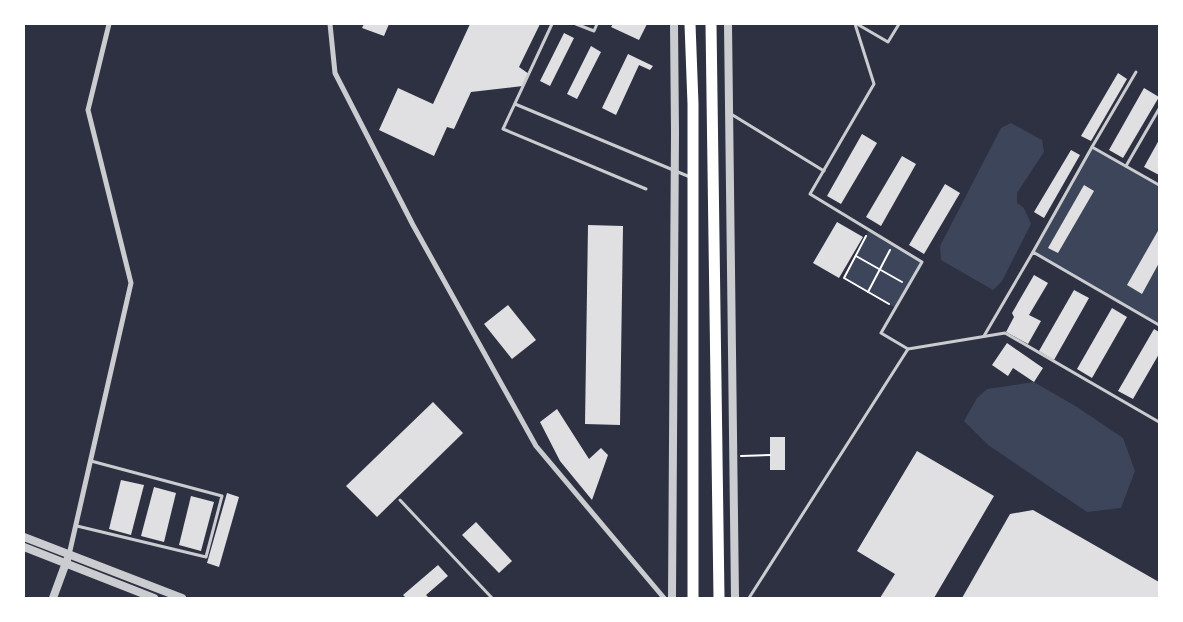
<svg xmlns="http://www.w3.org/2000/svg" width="1183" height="622" viewBox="0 0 1183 622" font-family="Karla,sans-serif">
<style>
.green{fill:#3c4559}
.building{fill:#e0e0e3}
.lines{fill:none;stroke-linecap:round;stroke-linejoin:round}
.path{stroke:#fff;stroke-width:2}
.service{stroke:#caccd0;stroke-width:3}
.minor{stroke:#caccd0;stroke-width:5}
.tertiary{stroke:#caccd0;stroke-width:8}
.trunk{stroke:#fff;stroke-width:11}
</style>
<rect width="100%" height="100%" fill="#2d3142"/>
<g class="green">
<polygon points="1011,123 1042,140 1044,152 1017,193 1017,203 1024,208 1031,224 1002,281 993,290 941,260 940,246 1001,128"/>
<polygon points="1092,147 1159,185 1159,325 1033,252"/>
<polygon points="869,230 922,262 896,308 844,278"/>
<polygon points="1034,382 1077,407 1123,438 1135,471 1121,508 1087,512 988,445 964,421 977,398 987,389"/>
</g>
<g class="building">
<polygon points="364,24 389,24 384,36 362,28"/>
<polygon points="470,24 540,24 519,67 529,74 523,86 471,92 454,129 447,127 434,156 379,130 398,88 433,104"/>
<polygon points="613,24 647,24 639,40 611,27"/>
<polygon points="564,33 574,38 550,86 540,81"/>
<polygon points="591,46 601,52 577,99 567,94"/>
<polygon points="628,54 653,66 650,70 639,65 616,115 602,108"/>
<polygon points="1118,73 1127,79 1091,141 1081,136"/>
<polygon points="1144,88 1159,97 1123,158 1109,150"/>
<polygon points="862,134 877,143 841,204 827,196"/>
<polygon points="1159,140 1159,175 1144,167"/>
<polygon points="1071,150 1080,155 1044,218 1034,212"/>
<polygon points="902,156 916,164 881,226 866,217"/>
<polygon points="945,184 960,193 924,254 909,245"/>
<polygon points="1084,185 1094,191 1058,253 1048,248"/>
<polygon points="837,222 863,237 839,278 813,263"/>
<polygon points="588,225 623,226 620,425 585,424"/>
<polygon points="1159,229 1159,263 1142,294 1127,285"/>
<polygon points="1034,275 1048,283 1029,315 1041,321 1028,344 1006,332 1014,317 1012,313"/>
<polygon points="1074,290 1089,298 1054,360 1039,351"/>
<polygon points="508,305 536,340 512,359 484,324"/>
<polygon points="1112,308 1127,317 1092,378 1077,369"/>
<polygon points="1154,329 1159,332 1159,354 1133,399 1118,391"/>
<polygon points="1007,343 1043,368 1034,382 1013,368 1008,376 992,365"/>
<polygon points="433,402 463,433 377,517 346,486"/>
<polygon points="557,409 589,459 601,448 608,455 592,500 560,461 540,422"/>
<rect x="770" y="437" width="15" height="33"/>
<polygon points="917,451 994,496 934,598 880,598 895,574 857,551"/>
<polygon points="121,480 144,485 131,535 109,529"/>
<polygon points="154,487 176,493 164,542 141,536"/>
<polygon points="227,493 239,497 219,567 207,563"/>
<polygon points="191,496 214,502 201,551 179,545"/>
<polygon points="1033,510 1159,582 1159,598 962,598 1010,514"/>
<polygon points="476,522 512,561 499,573 462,535"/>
<polygon points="438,565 448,576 426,595 429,598 406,598 403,595"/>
</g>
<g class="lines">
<g class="path">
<polyline points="866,236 844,278 889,304"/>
<polyline points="856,256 902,282"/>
<polyline points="868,292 890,250"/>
<polyline points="741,456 770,455"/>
</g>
<g class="service">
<polyline points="552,24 503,129 646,189"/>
<polyline points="576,24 594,31 597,24"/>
<polyline points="855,24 874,84 810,194 922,262 881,333 908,349"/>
<polyline points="857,24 888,42 899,24"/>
<polyline points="1136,72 1092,147 1159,185"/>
<polyline points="515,104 690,177"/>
<polyline points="731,114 824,171"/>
<polyline points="1126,166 1159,109"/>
<polyline points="1033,252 1092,147"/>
<polyline points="984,336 1033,252 1159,325"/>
<polyline points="400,500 492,598"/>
<polyline points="77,526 206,557 222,496 91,461"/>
<polyline points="749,598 908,349 1005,333 1159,422"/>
</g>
<g class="minor">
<polyline points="330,24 335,73 413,225 536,446 664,598"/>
<polyline points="69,555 131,283 88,110 109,24"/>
</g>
<g class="tertiary">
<polyline points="728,24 735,598"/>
<polyline points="24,537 182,598"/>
<polyline points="24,547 154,598"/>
<polyline points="53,598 67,560"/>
<polyline points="672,598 675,133 674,24"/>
</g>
<g class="trunk">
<polyline points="690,24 693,104 693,598"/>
<polyline points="711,24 719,598"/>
</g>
</g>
<rect width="1183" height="622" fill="none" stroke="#ffffff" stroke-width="50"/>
</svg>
